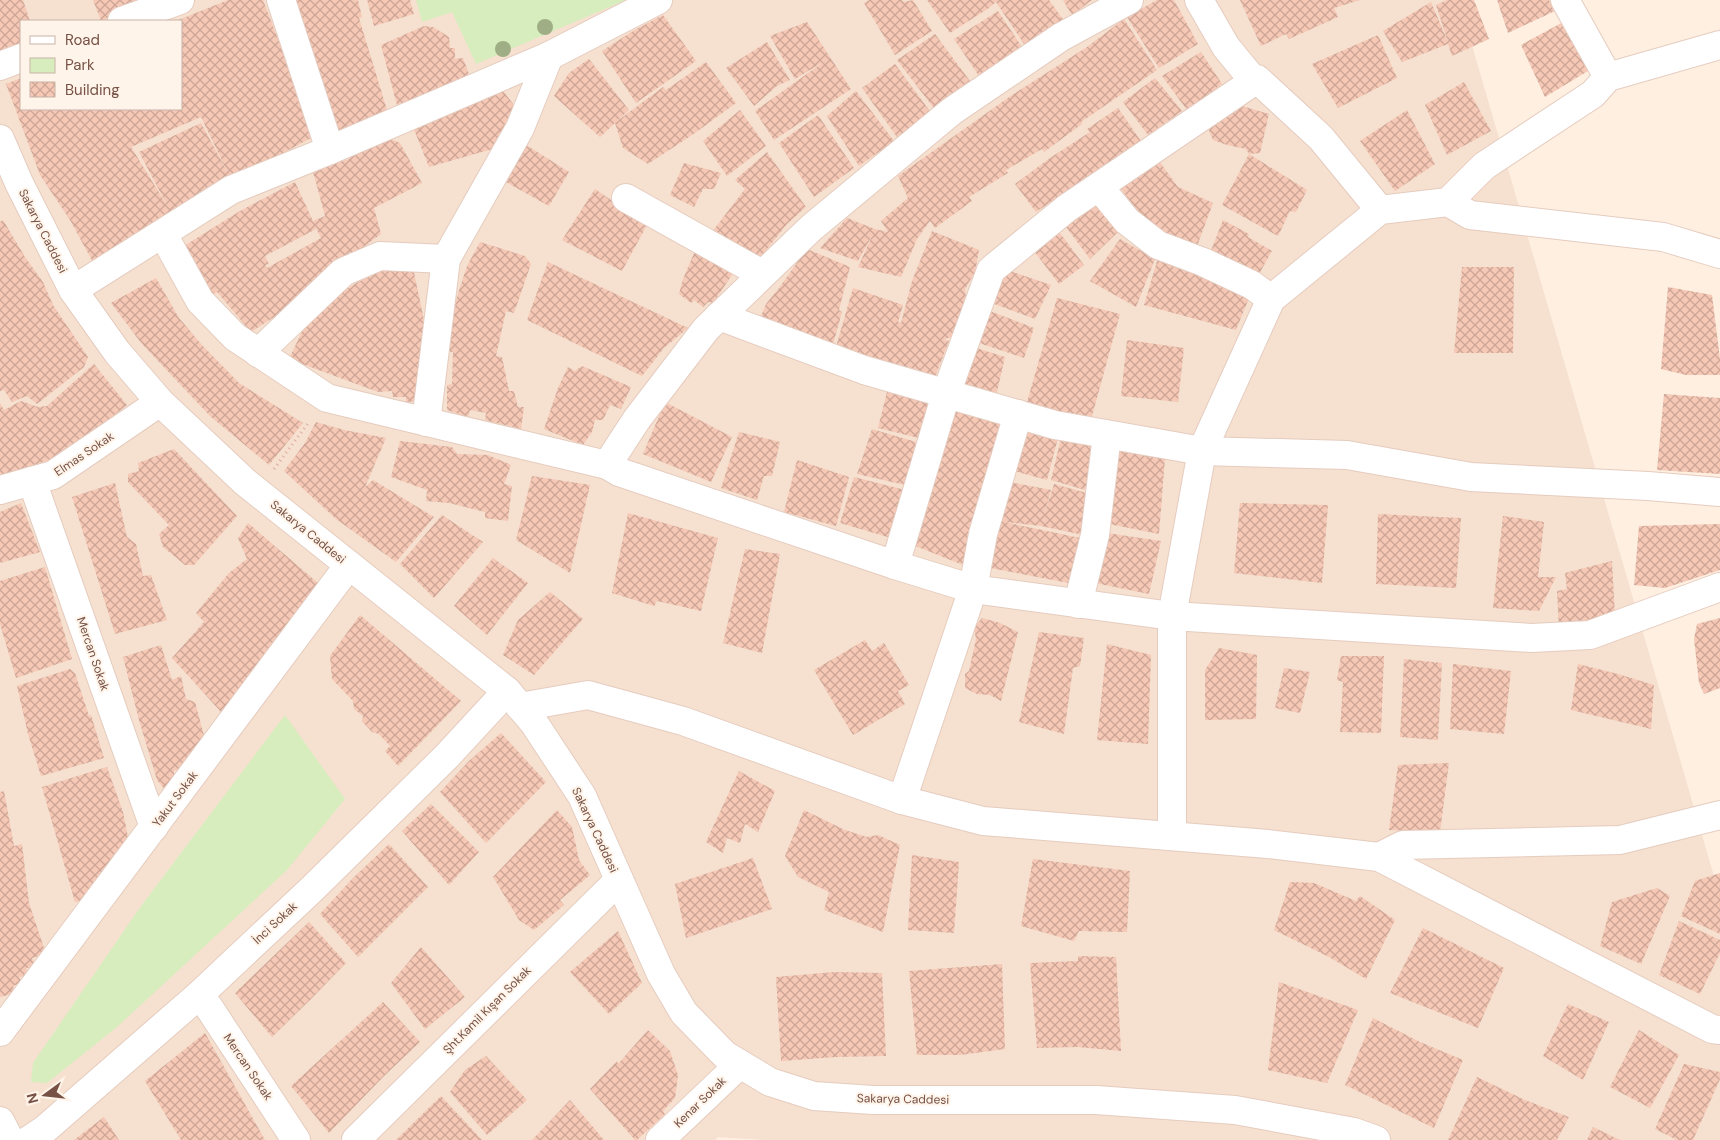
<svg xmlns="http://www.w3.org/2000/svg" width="1720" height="1140" viewBox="0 0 1720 1140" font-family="'DM Sans',sans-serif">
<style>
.residential{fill:#f6e0cf;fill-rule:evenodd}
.green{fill:#d7edbe}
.building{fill:url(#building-cross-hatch);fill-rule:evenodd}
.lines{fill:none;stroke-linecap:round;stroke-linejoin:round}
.minor-casing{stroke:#e5ccbf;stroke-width:30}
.path{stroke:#dbab9a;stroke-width:3;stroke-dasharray:1 4;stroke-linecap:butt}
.minor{stroke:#fff;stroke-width:28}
.tree{fill:#a0ae85}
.labels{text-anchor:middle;stroke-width:4;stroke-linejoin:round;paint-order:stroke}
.street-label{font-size:12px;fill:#775146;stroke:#fff4e9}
</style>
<defs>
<pattern id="building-cross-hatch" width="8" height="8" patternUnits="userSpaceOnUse" patternTransform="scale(1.25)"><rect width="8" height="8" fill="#f6c8b6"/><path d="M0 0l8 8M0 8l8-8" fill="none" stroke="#cca596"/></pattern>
</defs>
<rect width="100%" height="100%" fill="#feefe1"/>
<path class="residential" d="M0,0H1469L1471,42L1720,897V1140H765L718,1137L715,1140H0ZM21,21H181V109H21Z"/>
<g class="green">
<polygon points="416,0 626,0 476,64 452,12 422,22"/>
<polygon points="285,715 345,799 287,870 117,1027 47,1083 31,1082 33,1063 141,906"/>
</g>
<g class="building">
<polygon points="0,0 23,0 30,21 21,21 21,50 0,58"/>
<polygon points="93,0 146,0 147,3 101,21"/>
<path d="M228,0H263L315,136L268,161L95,266L70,220L40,175L6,84L21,78V109H181V21H176ZM201,117L228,173L201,123L139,152L168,207L131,147Z"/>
<polygon points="294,0 358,0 362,17 359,18 387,110 340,134 318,78"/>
<polygon points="367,0 410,0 414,14 374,26"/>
<polygon points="869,0 902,0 904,2 913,0 932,31 895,55 864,3"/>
<polygon points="927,0 1049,0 1065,22 1028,50 996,2 989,8 950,33"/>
<polygon points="1063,0 1092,0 1072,15"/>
<polygon points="1157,0 1174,0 1198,44 1159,68 1127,17"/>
<polygon points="1240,0 1360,0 1334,8 1338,17 1289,39 1286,34 1261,46"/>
<polygon points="1447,0 1474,0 1489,39 1452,56 1448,44 1402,62 1383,31 1431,2 1448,42 1436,5"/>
<polygon points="1497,0 1549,0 1555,11 1508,33"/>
<polygon points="998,11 1024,50 981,79 954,39"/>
<polygon points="663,15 696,61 636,103 602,51 633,31"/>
<polygon points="1124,19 1157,70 1081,122 1082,124 1044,152 1042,149 1006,170 1008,173 969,197 972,201 935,228 930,221 917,239 901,277 858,267 873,234 858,261 820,248 847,218 875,229 888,232 881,221 908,198 898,176 1012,95 1087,47"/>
<polygon points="1565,21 1588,71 1545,97 1521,45"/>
<polygon points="807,22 851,89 774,140 755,111 825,61 795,79 770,36"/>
<polygon points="424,26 433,27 449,37 450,48 455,48 455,59 463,58 469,74 433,91 397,105 381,45"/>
<polygon points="935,34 973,85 936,111 897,60"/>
<polygon points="1378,35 1397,78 1338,108 1312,64"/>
<polygon points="767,42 790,80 777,86 754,106 726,68"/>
<polygon points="1201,52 1222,84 1187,110 1162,76"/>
<polygon points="589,59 629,110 616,122 663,87 666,90 706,62 736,103 695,133 648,164 623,148 615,123 600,137 554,96 569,73"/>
<polygon points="895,64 932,114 897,137 862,88"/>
<polygon points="1155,78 1182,111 1148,135 1123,102"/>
<polygon points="1464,82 1491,131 1447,155 1425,105"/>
<polygon points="500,87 517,109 496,148 429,167 413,127"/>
<polygon points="856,91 894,141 859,166 827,116"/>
<polygon points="1235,104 1269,114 1260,153 1249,154 1246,149 1227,145 1213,140 1209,131 1214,118"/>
<polygon points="1118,108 1141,141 1036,212 1015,184 1050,158 1090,132 1087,129"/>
<polygon points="740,110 766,146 727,176 703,141"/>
<polygon points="1407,110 1435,164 1395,191 1360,141"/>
<polygon points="818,115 854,168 814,197 779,143"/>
<path d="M391,139L400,143L422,183L374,208L381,234L351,256L332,261L335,268L291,306L251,332L217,292L212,295L184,246L240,211L295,182L313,221L325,216L312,168L350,159L348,155ZM314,224L321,238L267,268L265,265L269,264L265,256L316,229Z"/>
<polygon points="523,143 569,172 549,206 504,181"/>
<polygon points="767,152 806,207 787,224 756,263 712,232 745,189 735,180"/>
<polygon points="1154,154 1178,187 1213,203 1196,249 1168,236 1146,222 1115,181"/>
<polygon points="1249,154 1307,190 1296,212 1290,211 1278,236 1222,205"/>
<polygon points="684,163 721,173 714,189 703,189 694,207 670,195"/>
<polygon points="595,189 647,225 622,271 562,240"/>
<polygon points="1096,196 1119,231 1090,259 1063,223"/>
<polygon points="3,220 25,257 43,282 53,305 88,357 84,367 37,404 27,396 12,402 4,390 0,391 0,222"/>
<polygon points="1223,220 1249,234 1248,237 1272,251 1259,274 1239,262 1237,267 1210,253"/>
<polygon points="1057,229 1084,265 1059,284 1031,247"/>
<polygon points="932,231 979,250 975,272 965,289 966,301 957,336 944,339 949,341 933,382 835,350 853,288 903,305 898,322 901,323 912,281"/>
<polygon points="1120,239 1155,259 1136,307 1090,281"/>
<polygon points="480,242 525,256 531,264 514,313 506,311 496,356 502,357 509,391 514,391 518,407 524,407 521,429 485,420 486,413 470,410 468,417 447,410 447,385 452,384 453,352 444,351 457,297 467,266"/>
<polygon points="807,249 850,267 839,310 842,312 832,348 759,321 766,304 779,288"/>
<polygon points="695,251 738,266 713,303 708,302 703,307 694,300 691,303 679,294 683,279"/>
<polygon points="1158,258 1251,293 1236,330 1144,305"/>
<polygon points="548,262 688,328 664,348 642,376 527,320"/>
<polygon points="412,263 428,339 419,401 406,402 406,397 393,397 392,391 378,392 289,359 306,323 317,308 358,282 395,264"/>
<polygon points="1462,267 1514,267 1513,353 1454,353"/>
<polygon points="1004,269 1051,285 1035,319 989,302"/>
<polygon points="156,278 179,318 202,345 239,383 303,423 269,465 210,416 142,344 111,303"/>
<polygon points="1668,287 1712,295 1720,359 1720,375 1686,375 1661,369"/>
<polygon points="1057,298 1120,314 1089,427 1025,409"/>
<polygon points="987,310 1034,328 1024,358 979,343"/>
<polygon points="1127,340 1184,348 1178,402 1121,396"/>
<polygon points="976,348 1005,357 996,396 963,388"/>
<polygon points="94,364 127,405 75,446 77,451 0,476 0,403 4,410 21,401 38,407 47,406"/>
<polygon points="582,366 631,387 621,409 610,405 603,420 595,420 592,432 583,445 544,429 558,388 568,367 575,371"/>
<polygon points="888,388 934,401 923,439 878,428"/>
<polygon points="1664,394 1720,398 1720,474 1657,470"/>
<polygon points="665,402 732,437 711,482 643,454"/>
<polygon points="953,406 1011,422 968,567 913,545"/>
<polygon points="316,422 344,430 386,438 365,487 373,480 434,517 396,562 336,519 284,471 305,443"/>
<polygon points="1022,423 1059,434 1047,480 1010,470"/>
<polygon points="872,429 916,442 905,485 857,474"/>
<polygon points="739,432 780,442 772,476 764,476 757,500 721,488"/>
<polygon points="1062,434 1094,442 1085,490 1051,480"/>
<polygon points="400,441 452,447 457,454 488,455 511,465 504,484 512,486 508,521 485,518 485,512 449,503 426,501 427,490 391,477"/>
<polygon points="1116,443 1165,458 1159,534 1109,524"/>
<polygon points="174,449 237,516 194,565 185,565 163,547 159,534 169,525 128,482 128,474 139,471 138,463"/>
<polygon points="797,460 849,477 836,526 784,512"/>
<polygon points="532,476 590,485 570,573 516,540"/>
<polygon points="854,477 905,490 891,538 840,523"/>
<polygon points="1004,481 1051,490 1044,516 1054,484 1094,495 1088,536 1041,526 1004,522 1085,539 1074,584 985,567"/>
<polygon points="115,483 127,537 136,544 143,576 151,575 167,620 115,634 72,497"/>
<polygon points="21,503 40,552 0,563 0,512"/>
<polygon points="1240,503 1328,505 1322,583 1234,573"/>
<polygon points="628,513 718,538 701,611 657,601 654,606 612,593"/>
<polygon points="1378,514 1461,518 1456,588 1376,584"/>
<polygon points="442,515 483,542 434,598 400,564"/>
<polygon points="1503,516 1544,522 1538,577 1556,577 1539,611 1493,608"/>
<polygon points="248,523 318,583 222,713 172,658 204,622 196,613 229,573 247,559 238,538"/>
<polygon points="1720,524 1720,570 1665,588 1634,585 1639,526"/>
<polygon points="1107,533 1161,541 1149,594 1095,583"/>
<polygon points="745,549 780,554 762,653 723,643"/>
<polygon points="493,558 528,583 487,635 454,606"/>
<polygon points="1612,561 1615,617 1559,629 1557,591 1567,589 1565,573"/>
<polygon points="45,567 72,659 16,678 0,624 0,581"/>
<polygon points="550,592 583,619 534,675 503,655 518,620"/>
<polygon points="360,615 461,701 398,766 385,751 390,746 379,734 372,732 362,721 363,716 354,709 353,701 332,679 330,656"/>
<polygon points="982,618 1000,623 1018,632 1001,701 990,695 977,694 965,688 965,674 969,671 976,639 974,628"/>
<polygon points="1720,618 1720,688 1704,694 1699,683 1694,639 1697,624"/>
<polygon points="1039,632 1084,638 1080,666 1073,668 1064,734 1019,722"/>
<polygon points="865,640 872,651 884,643 909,685 898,691 905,704 853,735 814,670"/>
<polygon points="1107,644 1151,655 1148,744 1097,740"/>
<polygon points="161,645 172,680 181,676 186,699 195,702 206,743 189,755 191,765 174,771 174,783 165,790 157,780 139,720 123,657"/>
<polygon points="1219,648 1257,655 1256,719 1205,720 1205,670"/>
<polygon points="1341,656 1384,656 1381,733 1340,732 1343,682 1337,680"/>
<polygon points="1404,659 1442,663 1438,740 1400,737"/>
<polygon points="1453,664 1511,671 1504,734 1450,729"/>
<polygon points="1578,664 1618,674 1654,685 1651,729 1571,710"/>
<polygon points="1284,668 1310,672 1300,713 1275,708"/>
<polygon points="70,669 75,673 89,716 91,715 104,758 41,776 28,734 17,686"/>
<polygon points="501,733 546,782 486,843 440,792 469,761"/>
<polygon points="1449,763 1440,832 1389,830 1398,765"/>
<polygon points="107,767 123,812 130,847 93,897 75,902 42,787"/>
<polygon points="739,771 775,791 758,832 745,824 740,843 727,838 723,853 706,842"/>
<polygon points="4,791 14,846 22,844 29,903 46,954 32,958 36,967 26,968 29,976 19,977 22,982 13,986 15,993 0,997 0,792"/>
<polygon points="431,804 479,852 449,885 402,831"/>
<polygon points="557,810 572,827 579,860 590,875 560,900 564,905 534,930 519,920 493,877"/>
<polygon points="804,810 845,830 867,837 878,835 900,845 883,932 824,910 829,892 798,877 785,856"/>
<polygon points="389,844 428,887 358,957 320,914 353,878"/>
<polygon points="912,855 959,862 954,933 908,930"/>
<polygon points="753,858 772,909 686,938 675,884"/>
<polygon points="1033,859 1130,871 1127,932 1079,931 1074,941 1021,926"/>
<polygon points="1720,873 1720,934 1681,916 1695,881"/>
<polygon points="1290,882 1314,883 1356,901 1360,896 1395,920 1366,979 1329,957 1274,930"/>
<polygon points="1657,888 1670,896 1641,964 1600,946 1612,902"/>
<polygon points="1679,921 1720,940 1720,953 1700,994 1659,975"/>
<polygon points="309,922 346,963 311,999 272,1037 235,993"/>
<polygon points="1423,928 1504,968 1478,1028 1390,993"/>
<polygon points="618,931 642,983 609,1014 570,972"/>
<polygon points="421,947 465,997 425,1029 391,983"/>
<polygon points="1078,956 1116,957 1121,1051 1078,1047 1037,1048 1030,963 1078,961"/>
<polygon points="1002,964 1005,1049 960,1055 917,1055 909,971"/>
<polygon points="835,972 882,973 886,1056 836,1057 781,1061 776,977"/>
<polygon points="1279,982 1358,1010 1327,1083 1268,1070"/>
<polygon points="383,1002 420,1042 383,1077 329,1133 291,1086"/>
<polygon points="1568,1004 1609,1022 1583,1080 1543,1056"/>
<polygon points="1373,1018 1420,1042 1463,1060 1434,1128 1345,1085"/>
<polygon points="648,1030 670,1051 678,1075 675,1098 663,1111 665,1114 637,1140 635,1140 590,1089 617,1061 618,1064"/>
<polygon points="1639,1030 1679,1055 1650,1108 1610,1087"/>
<polygon points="205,1033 265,1140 181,1140 145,1081"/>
<polygon points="486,1056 527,1100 487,1135 450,1092 465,1070"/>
<polygon points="1684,1064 1720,1072 1720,1079 1693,1140 1677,1140 1655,1129"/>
<polygon points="1477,1077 1525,1100 1569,1117 1557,1140 1448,1140"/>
<polygon points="441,1096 482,1140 396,1140 399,1137"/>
<polygon points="570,1100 604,1140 532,1140"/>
<polygon points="104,1117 119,1140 74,1140"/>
<polygon points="1593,1127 1620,1140 1587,1140"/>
</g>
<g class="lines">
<g class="minor-casing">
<g id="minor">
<polyline points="281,0 330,150"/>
<polyline points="1199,0 1226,47 1254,81"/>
<polyline points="1565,0 1608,77"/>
<polyline points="122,21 180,0"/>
<polyline points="0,66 21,58"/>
<polyline points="0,139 19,183 73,290 117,352 160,402 245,482 507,691 534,723 582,796 661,974 684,1013 725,1055 770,1082 814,1096 873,1100 1096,1100 1235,1110 1354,1132 1376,1140"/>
<polyline points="1099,187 1127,221 1158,245 1203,262 1252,285 1271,299"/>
<polyline points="626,198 762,274"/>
<polyline points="1448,202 1470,215 1663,237 1720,254"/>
<polyline points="163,234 200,301 235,337 327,398 607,465 619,472 895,565 973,589 1172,616 1532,638 1590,635 1720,587"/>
<polyline points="73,290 231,190 330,150 549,56 658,0"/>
<polyline points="719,316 864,370 1055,425 1202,451 1347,455 1471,477 1648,486 1720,492"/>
<polyline points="258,353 343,272 380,256 446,259"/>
<polyline points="426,422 446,259 520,128 549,56"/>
<polyline points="607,465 637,419 706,329 811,228 952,111 1061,37 1129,0"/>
<polyline points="32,481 154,827"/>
<polyline points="0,490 53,475 160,402"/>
<polyline points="895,565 946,394 991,270 1067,208 1257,79 1321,138 1380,210"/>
<polyline points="1078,604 1095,535 1107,435"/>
<polyline points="520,707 588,695 683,721 902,800 983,821 1268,844 1379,857 1712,1029 1720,1030"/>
<polyline points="902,800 973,589 983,534 1018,414"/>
<polyline points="1172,836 1172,616 1202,451 1271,299 1380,210 1448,202 1484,166 1593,94 1608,77 1720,45"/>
<polyline points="1379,857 1403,845 1620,840 1720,815"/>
<polyline points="199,995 208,1006 296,1140"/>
<polyline points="0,1032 349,565"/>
<polyline points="0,1121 10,1140"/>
<polyline points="29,1140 44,1130 199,995 312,889 447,756 507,691"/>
<polyline points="356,1140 619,880"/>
<polyline points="660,1140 740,1064"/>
</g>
</g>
<polyline class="path" points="274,469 309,422"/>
<use href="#minor" class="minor"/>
</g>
<g class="tree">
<circle cx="545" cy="27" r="8"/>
<circle cx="503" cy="49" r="8"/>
</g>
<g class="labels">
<g class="street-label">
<text transform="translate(43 231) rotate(63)" y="4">Sakarya Caddesi</text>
<text transform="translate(84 454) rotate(-34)" y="4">Elmas Sokak</text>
<text transform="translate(308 532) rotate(39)" y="4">Sakarya Caddesi</text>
<text transform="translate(93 654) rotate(71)" y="4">Mercan Sokak</text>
<text transform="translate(175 799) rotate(-53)" y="4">Yakut Sokak</text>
<text transform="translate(595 830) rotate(65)" y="4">Sakarya Caddesi</text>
<text transform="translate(275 923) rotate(-43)" y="4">İnci Sokak</text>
<text transform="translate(487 1010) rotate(-45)" y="4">Şht.Kamil Kışan Sokak</text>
<text transform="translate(248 1067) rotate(56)" y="4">Mercan Sokak</text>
<text transform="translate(903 1099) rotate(1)" y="4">Sakarya Caddesi</text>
<text transform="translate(700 1102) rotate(-44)" y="4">Kenar Sokak</text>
</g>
</g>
<rect x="20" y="20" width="162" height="90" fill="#fff4e9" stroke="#c9b3a8"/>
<rect x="30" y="36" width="25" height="8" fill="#ffffff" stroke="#c9b3a8"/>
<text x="65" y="45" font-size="15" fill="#775146">Road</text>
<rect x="30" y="58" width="25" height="15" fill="#d7edbe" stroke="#c9b3a8"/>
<text x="65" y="70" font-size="15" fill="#775146">Park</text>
<rect x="30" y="82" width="25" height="15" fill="url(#building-cross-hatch)" stroke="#c9b3a8"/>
<text x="65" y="95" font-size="15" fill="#775146">Building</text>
<g transform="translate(45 1095) rotate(255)" stroke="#fff4e9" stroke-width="4" paint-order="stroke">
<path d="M0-4L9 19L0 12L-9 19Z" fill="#775146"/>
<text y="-8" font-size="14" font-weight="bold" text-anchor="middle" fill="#775146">N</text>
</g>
</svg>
